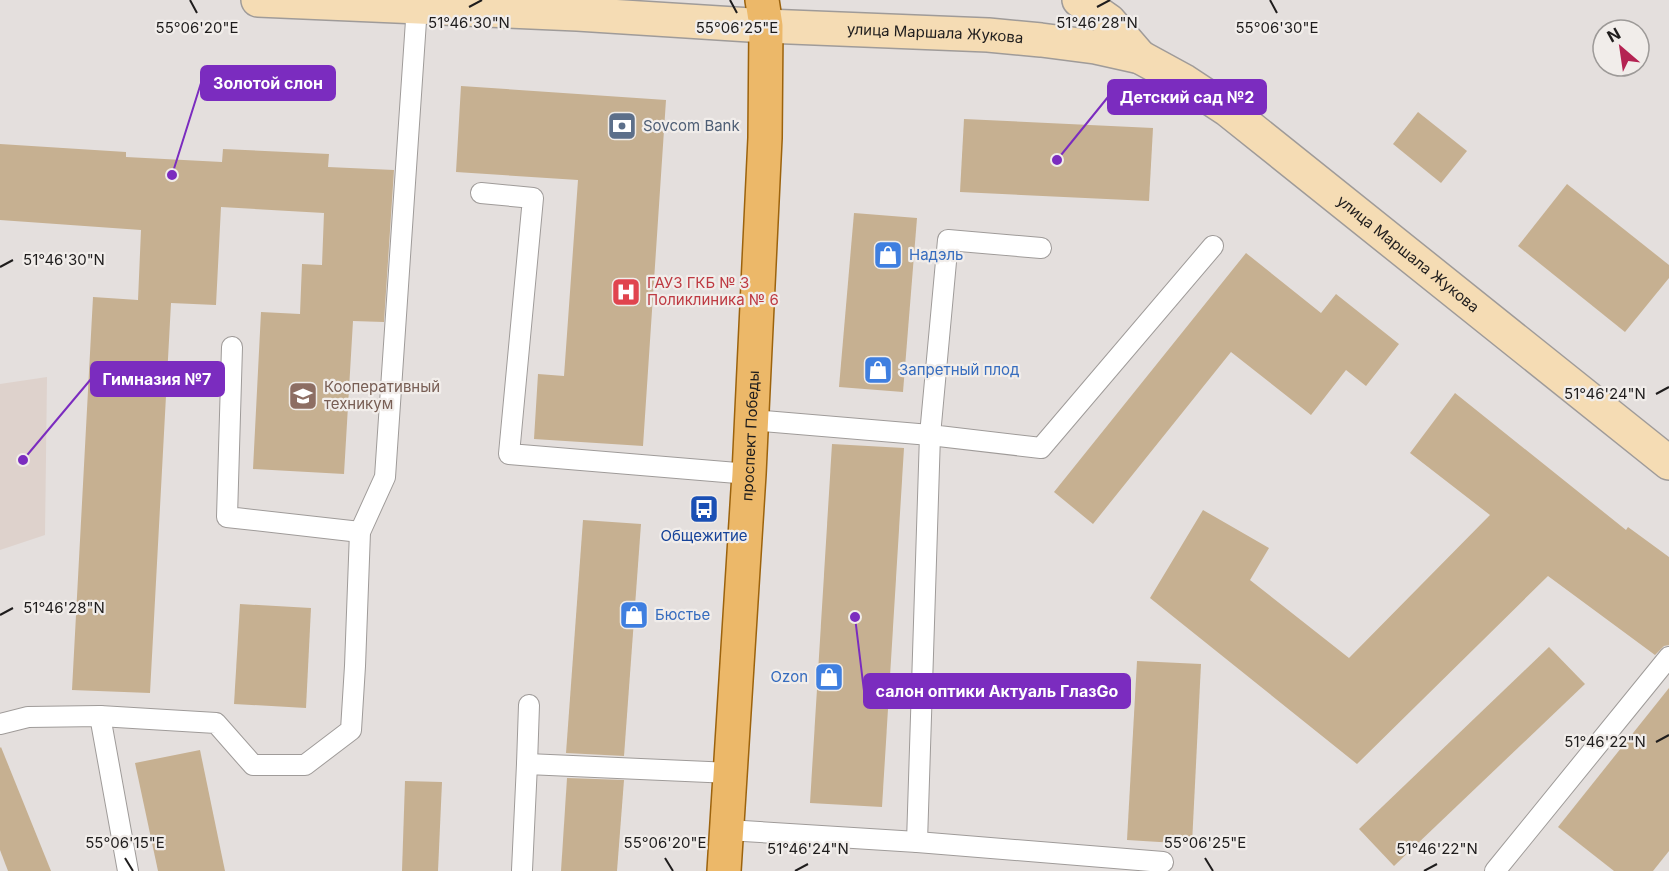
<svg xmlns="http://www.w3.org/2000/svg" width="1669" height="871" viewBox="0 0 1669 871" font-family="Inter,sans-serif">
<style>
.built{fill:#ded2cc}
.building{fill:#c6b091}
.lines{fill:none;stroke-linecap:round;stroke-linejoin:round}
.lane-casing{stroke:#9f9b99;stroke-width:22}
.secondary-casing{stroke:#9f9b99;stroke-width:36}
.primary-casing{stroke:#9c630d;stroke-width:36}
.lane{stroke:#fff;stroke-width:20}
.secondary{stroke:#f5dcb4;stroke-width:33}
.primary{stroke:#ecb869;stroke-width:33}
.ticks{fill:none;stroke:#1f1d1d;stroke-width:2}
.labels{text-anchor:middle;stroke-width:4.5;stroke-linejoin:round;paint-order:stroke}
.street-label{font-size:15px;fill:#1f1d1d;stroke:#f1edea}
.service-label{font-size:15px;fill:#4e5e75;stroke:#f1edea;text-anchor:start}
.shop-label{font-size:15px;fill:#366cbe;stroke:#f1edea;text-anchor:start}
.health-label{font-size:15px;fill:#be3a42;stroke:#f1edea;text-anchor:start}
.education-label{font-size:15px;fill:#785e54;stroke:#f1edea;text-anchor:start}
.transit-label{font-size:15px;fill:#164399;stroke:#f1edea}
.ticks-label{font-size:15px;text-anchor:middle;fill:#1f1d1d;stroke:#f1edea;stroke-width:4.5;stroke-linejoin:round;paint-order:stroke}
.leader{fill:none;stroke:#7b2cbf;stroke-width:2}
.callout-dot{fill:#7b2cbf;stroke:#f1edea;stroke-width:2}
.callout{fill:#7b2cbf;stroke:#7b2cbf;stroke-width:2}
.callout-label{font-size:16px;text-anchor:middle;font-weight:bold;fill:#fff}
</style>
<rect width="100%" height="100%" fill="#e4dfdd"/>
<polygon class="built" points="47,377 45,535 0,550 0,384"/>
<g class="building">
<polygon points="461,86 666,100 643,446 534,439 538,374 564,376 578,180 456,172"/>
<polygon points="1418,112 1467,151 1441,183 1393,144"/>
<polygon points="964,119 1153,128 1149,201 960,192"/>
<polygon points="0,144 126,152 126,157 222,162 223,149 329,154 328,167 394,170 384,322 353,321 344,474 253,469 261,312 300,314 302,264 322,265 324,213 221,207 216,305 171,303 150,693 72,690 93,297 138,300 141,230 0,220"/>
<polygon points="1567,184 1669,265 1669,278 1625,332 1518,246"/>
<polygon points="854,213 917,218 903,392 839,387"/>
<polygon points="1246,253 1321,313 1336,294 1399,344 1366,386 1346,370 1311,415 1231,352 1093,524 1054,492"/>
<polygon points="1455,393 1626,530 1628,527 1669,557 1669,645 1664,646 1655,655 1548,576 1357,764 1150,598 1203,510 1269,548 1250,580 1349,658 1490,515 1410,453"/>
<polygon points="832,444 904,448 882,807 810,803"/>
<polygon points="583,520 641,524 624,756 566,753"/>
<polygon points="240,604 311,608 306,708 234,704"/>
<polygon points="1549,647 1585,684 1394,866 1359,829"/>
<polygon points="1137,661 1201,664 1192,844 1127,840"/>
<polygon points="1669,688 1669,851 1653,871 1614,871 1558,827"/>
<polygon points="1,747 51,871 8,871 0,850 0,748"/>
<polygon points="200,750 225,871 158,871 135,763"/>
<polygon points="567,778 624,780 617,871 561,871"/>
<polygon points="405,781 442,782 438,871 402,871"/>
</g>
<g class="lines">
<g class="lane-casing">
<g id="lane">
<polyline points="481,193 533,198 509,454 749,474"/>
<polyline points="1041,248 948,240 930,435 1041,448 1213,246"/>
<polyline points="232,347 227,517 360,532"/>
<polyline points="752,420 930,435 917,842"/>
<polyline points="100,716 128,871"/>
<polyline points="0,724 28,717 100,716 216,723 253,765 305,765 351,730 355,666 360,532 385,477 417,6"/>
<polyline points="527,764 529,705"/>
<polyline points="727,830 917,842 1163,862"/>
<polyline points="522,870 527,764 731,773"/>
<polyline points="1495,871 1669,657"/>
</g>
</g>
<g class="secondary-casing">
<g id="secondary">
<path id="s1" d="M258,0L577,14L766,26L988,35L1041,40L1095,47L1140,57L1184,81L1228,110L1669,463"/>
<polyline points="1079,0 1109,21 1140,57"/>
</g>
</g>
<g class="primary-casing">
<g id="primary">
<path id="s2" d="M724,871L749,474L765,138L766,26L762,0"/>
</g>
</g>
<use href="#lane" class="lane"/>
<use href="#secondary" class="secondary"/>
<use href="#primary" class="primary"/>
</g>
<path class="ticks" d="M190,0L197,13M730,0L737,13M1270,0L1277,13M469,7L482,0M1097,7L1110,0M0,267L13,260M1656,394L1669,387M0,615L13,608M1656,742L1669,735M125,858L133,871M665,858L673,871M1205,858L1213,871M795,871L808,864M1424,871L1437,864"/>
<defs>
<g id="bank-square" transform="scale(1.5)"><rect x="-9" y="-9" width="18" height="18" rx="4" fill="#5c6f8a" stroke="#f1edea"/><path d="M-6-4H6V4H-6ZM0-2.3a2.3 2.3 0 1 0 0 4.6a2.3 2.3 0 1 0 0-4.6Z" fill="#fff"/></g>
<g id="shop-square" transform="scale(1.5)"><rect x="-9" y="-9" width="18" height="18" rx="4" fill="#3f7fe0" stroke="#f1edea"/><path d="M-5-2.5h2.3a2.7 3.5 0 0 1 5.4 0H5L5.5 6h-11ZM-1.5-2.5h3a1.5 2.3 0 0 0-3 0Z" fill="#fff"/></g>
<g id="hospital-square" transform="scale(1.5)"><rect x="-9" y="-9" width="18" height="18" rx="4" fill="#e0444e" stroke="#f1edea"/><path d="M-5-5h3v3.5h4V-5h3V5h-3V1.5h-4V5h-3Z" fill="#fff"/></g>
<g id="university-square" transform="scale(1.5)"><rect x="-9" y="-9" width="18" height="18" rx="4" fill="#8d6e63" stroke="#f1edea"/><path d="M0-5L7-2L0 1L-7-2ZM-4 1L0 2.5L4 1V4Q0 6-4 4Z" fill="#fff"/></g>
<g id="bus-square" transform="scale(1.5)"><rect x="-9" y="-9" width="18" height="18" rx="4" fill="#1a4fb4" stroke="#f1edea"/><path d="M-5-6H5V4H4V6H2V4H-2V6H-4V4H-5ZM-3.5-4V0h7V-4ZM-3.5 1.2v1.5H-2V1.2ZM2 1.2v1.5H3.5V1.2Z" fill="#fff"/></g>
</defs>
<g fill-rule="evenodd">
<use href="#bank-square" x="622" y="126"/>
<use href="#shop-square" x="888" y="255"/>
<use href="#hospital-square" x="626" y="292"/>
<use href="#shop-square" x="878" y="370"/>
<use href="#university-square" x="303" y="396"/>
<use href="#bus-square" x="704" y="509"/>
<use href="#shop-square" x="634" y="615"/>
<use href="#shop-square" x="829" y="677"/>
</g>
<g class="labels">
<g class="street-label">
<text dy="5" stroke="none"><textPath href="#s1" startOffset="678">улица Маршала Жукова</textPath></text>
<text dy="5" stroke="none"><textPath href="#s1" startOffset="1218">улица Маршала Жукова</textPath></text>
<text dy="5" stroke="none"><textPath href="#s2" startOffset="436">проспект Победы</textPath></text>
</g>
<g class="service-label">
<text x="643" y="131">Sovcom Bank</text>
</g>
<g class="shop-label">
<text x="909" y="260">Надэль</text>
<text x="899" y="375">Запретный плод</text>
<text x="655" y="620">Бюстье</text>
<text x="808" y="682" text-anchor="end">Ozon</text>
</g>
<g class="health-label">
<text x="647" y="288">ГАУЗ ГКБ № 3<tspan x="647" dy="17">Поликлиника № 6</tspan></text>
</g>
<g class="education-label">
<text x="324" y="392">Кооперативный<tspan x="324" dy="17">техникум</tspan></text>
</g>
<g class="transit-label">
<text x="704" y="541">Общежитие</text>
</g>
</g>
<g class="ticks-label">
<text x="469" y="28">51°46'30"N</text>
<text x="1097" y="28">51°46'28"N</text>
<text x="197" y="33">55°06'20"E</text>
<text x="737" y="33">55°06'25"E</text>
<text x="1277" y="33">55°06'30"E</text>
<text x="64" y="265">51°46'30"N</text>
<text x="1605" y="399">51°46'24"N</text>
<text x="64" y="613">51°46'28"N</text>
<text x="1605" y="747">51°46'22"N</text>
<text x="125" y="848">55°06'15"E</text>
<text x="665" y="848">55°06'20"E</text>
<text x="1205" y="848">55°06'25"E</text>
<text x="808" y="854">51°46'24"N</text>
<text x="1437" y="854">51°46'22"N</text>
</g>
<path class="leader" d="M172 175L201 83M1057 160L1108 97M23 460L91 379M855 617L864 691"/>
<g class="callout-dot">
<circle cx="172" cy="175" r="6"/>
<circle cx="1057" cy="160" r="6"/>
<circle cx="23" cy="460" r="6"/>
<circle cx="855" cy="617" r="6"/>
</g>
<g class="callout">
<rect x="201" y="66" width="134" height="34" rx="6"/>
<rect x="1108" y="80" width="158" height="34" rx="6"/>
<rect x="91" y="362" width="133" height="34" rx="6"/>
<rect x="864" y="674" width="266" height="34" rx="6"/>
</g>
<g class="callout-label">
<text x="268" y="89">Золотой слон</text>
<text x="1187" y="103">Детский сад №2</text>
<text x="157" y="385">Гимназия №7</text>
<text x="997" y="697">салон оптики Актуаль ГлазGo</text>
</g>
<g transform="translate(1621 48) rotate(331)"><circle r="28" fill="#f1edea" stroke="#9d9a98" stroke-width="1.5"/>
<path d="M0-4.5L10 22L0 15L-10 22Z" fill="#b42352"/>
<text y="-9" font-size="16" font-weight="bold" text-anchor="middle" fill="#1f1d1d">N</text>
</g>
</svg>
